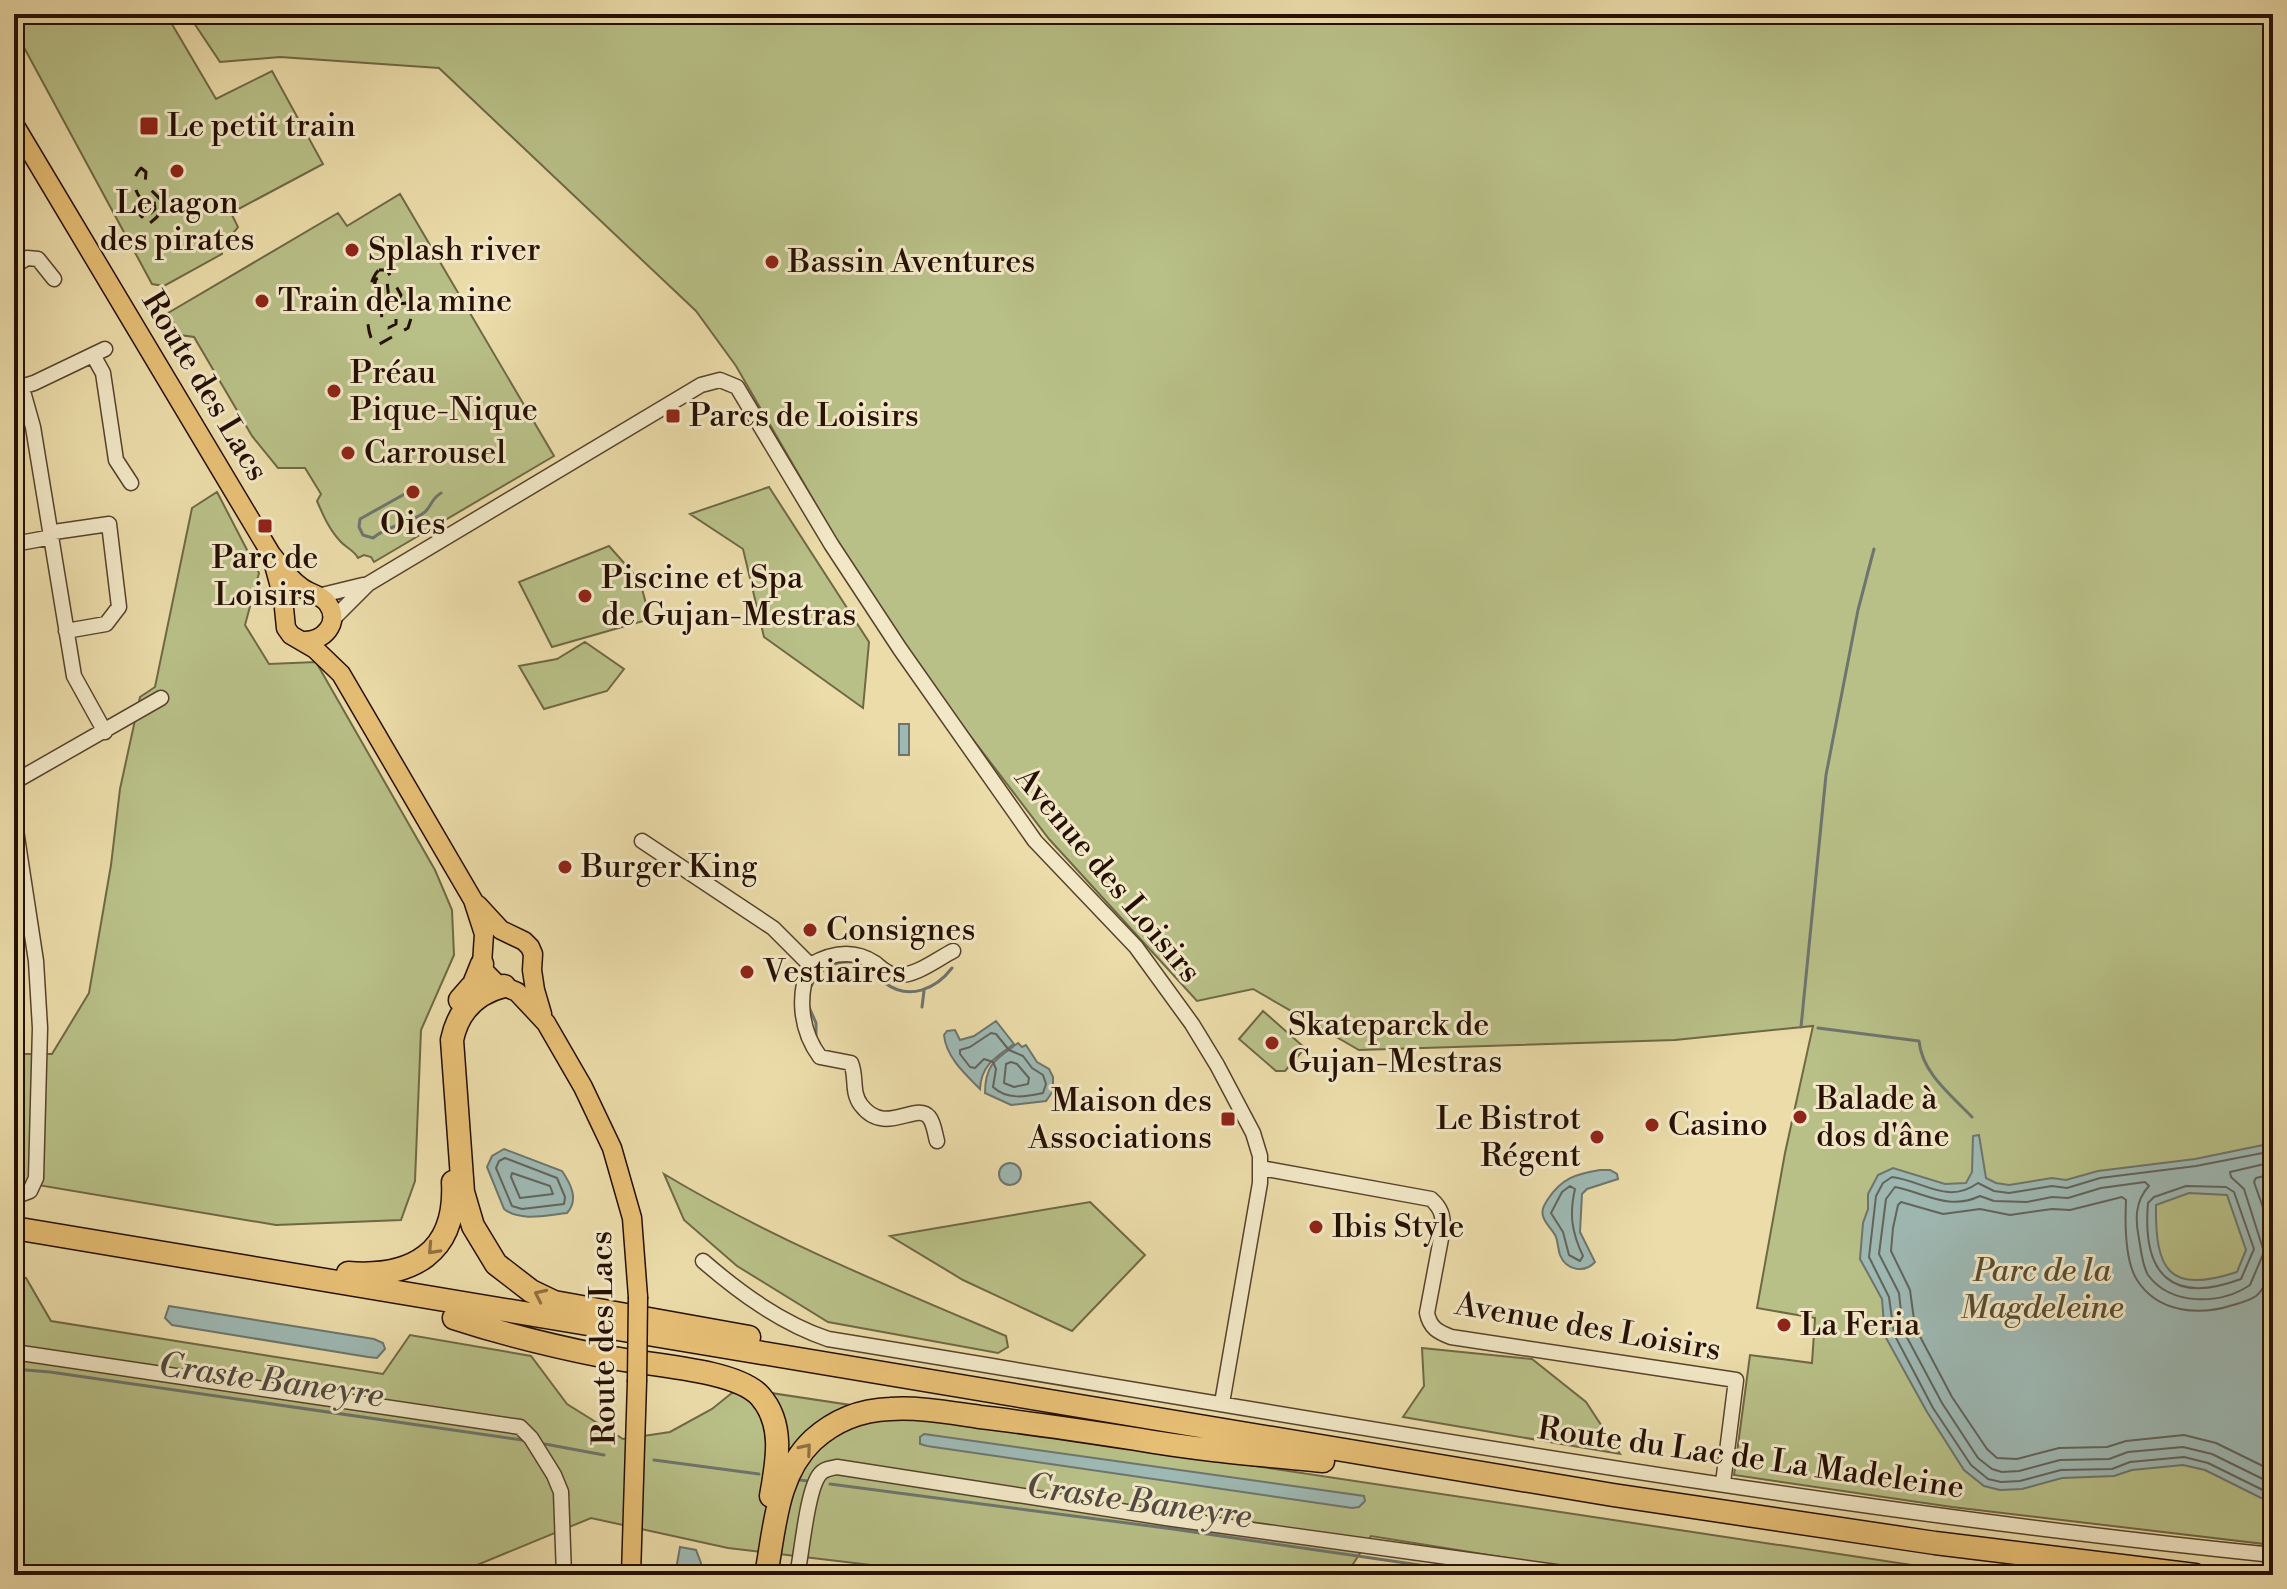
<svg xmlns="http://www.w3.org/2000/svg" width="2287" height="1589" font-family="'Libre Bodoni',serif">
	<rect width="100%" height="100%" fill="#ebdca9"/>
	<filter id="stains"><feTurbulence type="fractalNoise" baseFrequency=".0025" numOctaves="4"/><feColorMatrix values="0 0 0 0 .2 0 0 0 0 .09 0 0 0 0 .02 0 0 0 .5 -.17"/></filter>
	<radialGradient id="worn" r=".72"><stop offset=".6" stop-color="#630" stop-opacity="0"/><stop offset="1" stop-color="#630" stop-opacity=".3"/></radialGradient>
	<path fill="#b8c087" stroke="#6f6845" stroke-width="2" d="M14,14H166L216,99L272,71L323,164L231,213L238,227L222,247V254L164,286L152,284L14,29Z
		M188,14H2273V1545L1952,1507L1734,1475L1750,1355L1812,1363L1815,1318L1757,1308L1785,1153L1813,1026L1675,1040L1359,1050L1253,989L1197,1001L1049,839L887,627L736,366L696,311L439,68L280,57L220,62Z
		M400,194L554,456L374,562L371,557L364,555L358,558C354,550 346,548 340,541C329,529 323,515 317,501L321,494L305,468H278L252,436L194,337L180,335L168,313L338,213L347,226Z
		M769,487L869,642L863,708L764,637L743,549L690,514Z
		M217,492L259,573L245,625L269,664L316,662L435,870L452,910L454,955L421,1030L415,1181L401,1220L276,1225L14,1181V1054H52L89,993L111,865L120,789L140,697L155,687L192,508Z
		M609,546L640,581L650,619L552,647L519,582Z
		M585,642L624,669L607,691L544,709L519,666L557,659Z
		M1263,1011L1305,1048L1285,1071H1276L1239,1039Z
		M664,1174C772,1239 890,1287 1006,1336L1008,1347L998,1353L828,1322L737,1266L684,1220Z
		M1090,1202L1145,1255L1072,1331L963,1280L890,1236Z
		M14,1276L26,1278L51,1321L383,1374L410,1335L531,1356L567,1404L623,1439L670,1432L712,1409L738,1388L1978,1575H1612L1371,1536L1346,1575H955L728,1548L591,1518L453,1575H14Z
		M1422,1348L1532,1359L1586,1402L1620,1454L1403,1417L1424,1386Z"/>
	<path fill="#9eb9b4" stroke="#6e756d" stroke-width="2" fill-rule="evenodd" d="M899,724H909V755H899Z
		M996,1021L1014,1044C996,1057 981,1065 980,1089C965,1074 946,1057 944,1035L947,1031L955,1030L960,1040L974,1036Z
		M1018,1043L1022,1047L1026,1045L1037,1062L1049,1069L1053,1077V1091L1046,1101L1011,1105L985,1093C985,1064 996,1059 1018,1043Z
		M1979,1135L1986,1178L1996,1183L2009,1185L2052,1178L2066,1180L2098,1171L2195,1159L2273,1143V1504L2205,1470L2183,1465L2132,1470L2114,1476L2062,1478L2022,1489L2000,1490L1984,1486L1964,1470L1927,1412L1885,1336L1882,1299L1860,1259L1863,1223L1868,1209V1194L1878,1175L1893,1168L1945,1184L1966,1183L1972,1172L1973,1136ZM2189,1193L2227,1195L2246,1250L2237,1272C2169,1294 2155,1271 2156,1205Z
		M504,1149L562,1171C571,1184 579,1200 567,1213C547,1215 520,1222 504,1209L487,1167L492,1156Z
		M999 1174a11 11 0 1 1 22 0a11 11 0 1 1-22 0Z
		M1600,1170H1610L1617,1174L1618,1179L1587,1189L1582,1194L1580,1232L1595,1262C1584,1274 1566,1270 1560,1255C1558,1249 1558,1243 1556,1237C1553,1230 1545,1224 1543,1216C1541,1209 1545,1204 1548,1199C1562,1178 1576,1174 1600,1170Z
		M169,1306L374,1339L383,1343L385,1349L377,1358L368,1357L172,1325L165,1318Z
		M924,1434L1364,1496L1365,1501L1359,1507L1352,1508L927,1446L920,1444V1437Z
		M680,1547L696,1550L701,1563L698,1575H675Z"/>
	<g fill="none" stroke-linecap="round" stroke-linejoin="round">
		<path stroke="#62645c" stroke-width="2" d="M991,1033L996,1034L1009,1050L1023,1056L1032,1068L1043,1075L1046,1084L1043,1093C1025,1097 1007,1100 993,1087L996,1069L993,1062L984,1059L975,1068L970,1067L960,1054V1050L970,1047Z
			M1011,1062L1017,1064L1029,1078L1028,1084L1014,1087L1004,1083L1006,1064Z
			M2273,1151L2196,1166L2100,1178L2067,1188L2052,1186L2009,1193L1994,1191L1978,1183C1947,1205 1924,1181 1892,1177L1883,1183L1876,1196L1869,1257L1889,1297L1894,1334L1933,1408L1971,1465L1988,1479L2001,1482L2020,1481L2061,1470L2112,1469L2130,1462L2184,1457L2208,1463L2273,1495
			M505,1158L557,1178L565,1197L564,1204L522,1209L512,1206L496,1168L499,1161Z
			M2273,1162L2230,1172L2231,1177L2244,1189L2264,1252L2250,1285C2220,1305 2171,1306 2148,1275C2142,1265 2141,1249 2139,1239C2135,1219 2135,1201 2149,1186L2145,1182L2101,1188L2068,1198L2052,1197L2027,1202L1994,1201L1980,1196C1949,1211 1925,1193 1895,1187L1886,1199L1879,1254L1899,1293L1903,1330L1942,1403L1978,1458L1992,1469L2002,1472L2019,1471L2060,1460L2109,1459L2128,1452L2183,1447L2212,1454L2273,1484
			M512,1173L550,1186L553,1194L520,1198L511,1177Z
			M2273,1174L2256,1178L2254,1182L2273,1236
			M1570,1186L1575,1189C1569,1215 1572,1233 1583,1256L1580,1261L1569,1255L1563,1232L1551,1213L1562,1192Z
			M2186,1186L2226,1187L2234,1192L2254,1249L2241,1279C2171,1305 2142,1274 2148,1203L2154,1197Z
			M2273,1263C2269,1274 2266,1288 2256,1296C2249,1301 2240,1303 2233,1305C2199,1316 2158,1313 2137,1280C2125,1261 2125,1222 2126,1200L2122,1197L2070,1210L2052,1209L2010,1215L1980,1209L1943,1214L1901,1202L1898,1205L1893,1228L1891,1251L1910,1290L1915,1327L1952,1397L1987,1449L1997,1458L2017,1459L2059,1448L2107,1447L2126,1441L2184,1435L2216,1443L2273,1471"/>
		<path stroke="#6e756d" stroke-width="3" d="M410,491L360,519L359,527L363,535L373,538C388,525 410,524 425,512C432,505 432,498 441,493
			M865,966C873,971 878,977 885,983C909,1001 936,989 952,968
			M810,988C820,968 833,960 855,962
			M809,1007L816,1023V1038
			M922,1007L924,991
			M1801,1027L1826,775L1858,610L1874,549L1867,575
			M1818,1028L1919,1041C1922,1073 1951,1095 1972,1117
			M14,1369L50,1372L522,1440
			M545,1444L604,1455
			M654,1460L759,1474
			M800,1480L808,1481
			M830,1484L1173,1529L1440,1568
			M1454,1570L1489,1575"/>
		<g stroke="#57422c" stroke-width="17">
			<path id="minor" d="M14,266L27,258L38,259L54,279
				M93,355L103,373L116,460L131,483
				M14,385L24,395L33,427L74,676L105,732
				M14,389L34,383L105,349
				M14,544L47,538L54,532L109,524L119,607L106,624L66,631
				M318,596L363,585
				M332,620L368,584L701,385L720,380L737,387L831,544L900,649L1035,841L1136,947L1192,1024L1217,1065L1253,1133L1260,1156V1183L1222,1403
				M14,782L161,698
				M14,817L36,961L40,1028L36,1178L30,1191L14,1197
				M642,841L773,928L810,965
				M937,1141C935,1134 934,1123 929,1117C916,1101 885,1137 861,1105C851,1092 857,1077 851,1063L820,1057C800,1030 797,995 810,965C831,953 854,949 875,963C881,968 888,975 896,975C915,977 937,959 953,951
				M1261,1168L1431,1199C1441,1208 1443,1215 1443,1228L1427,1313C1430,1328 1438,1332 1451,1337L1736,1380L1723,1483
				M703,1261C740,1293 781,1323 828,1339C1308,1417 1788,1506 2273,1555
				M14,1352L520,1427L531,1438L554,1475L561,1492L564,1575
				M797,1575C802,1553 807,1489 820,1474C824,1469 831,1468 837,1467L1166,1518L1577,1575"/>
		</g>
		<g stroke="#260f03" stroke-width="21">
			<path id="major" d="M14,124L271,554C281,566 289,579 301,587C310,594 322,595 328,604C341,623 323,642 303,641
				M271,554L283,598L286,628L291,635L315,649L341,674L473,900L484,934L482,964L485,972L496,983L517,992L546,1023L583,1087L612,1148L632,1218L638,1297
				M478,905L501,930L524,941L530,947L533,954L532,970L535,990L542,1014
				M631,1575L637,1382"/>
		</g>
		<g stroke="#260f03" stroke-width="25">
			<path id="highway" d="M504,986C475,993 458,1011 452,1040L463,1192L473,1226L496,1264L531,1291L554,1302L749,1337
				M460,1000L474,984L482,964
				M14,1228L1613,1495L1935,1543L2195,1575
				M348,1273C412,1278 457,1253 453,1182
				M454,1318C503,1334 552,1346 602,1356C641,1365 735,1368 760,1396C785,1424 777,1462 771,1496
				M766,1575C775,1528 776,1475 813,1440C834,1421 861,1410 890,1409C920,1407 951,1413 980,1417C1032,1423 1084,1431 1136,1439C1198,1450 1261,1455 1323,1461"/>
		</g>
		<use href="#minor" stroke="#f2e8c7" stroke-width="14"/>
		<use href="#major" stroke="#e6be74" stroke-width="18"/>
		<use href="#highway" stroke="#e6be74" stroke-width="22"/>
		<path stroke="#260f03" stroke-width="3" stroke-dasharray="14 14" stroke-linecap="butt" d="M141,168L146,172L145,184L164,203L157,217L150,223L145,219L155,209L154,201L146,202L142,217L136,210L141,199C133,189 132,177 141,168Z
			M379,270H387L401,295L397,302L389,301L387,280L381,277L376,279L374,286L381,300L382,324L388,328L396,324V307L399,304L406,303L413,312L408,328L376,346C363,334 365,282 379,270Z"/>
		<g stroke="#260f03" stroke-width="21" stroke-linecap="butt">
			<path id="major-bridge" d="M637,1382L638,1297"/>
		</g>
		<use href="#major-bridge" stroke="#e6be74" stroke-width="18"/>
	</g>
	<defs><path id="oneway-chevron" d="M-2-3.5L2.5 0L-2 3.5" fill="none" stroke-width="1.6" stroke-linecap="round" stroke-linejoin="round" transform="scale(2)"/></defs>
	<g stroke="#906f41">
		<use href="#oneway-chevron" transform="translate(433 1249) rotate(133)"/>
		<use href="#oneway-chevron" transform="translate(540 1295) rotate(-155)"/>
		<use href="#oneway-chevron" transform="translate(806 1449) rotate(-50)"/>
	</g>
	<g fill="#8f2418" stroke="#f2e8c7" stroke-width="3">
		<rect x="139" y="116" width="20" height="20" rx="4"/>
		<circle cx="177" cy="171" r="8"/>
		<circle cx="352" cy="250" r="8"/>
		<circle cx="772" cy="262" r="8"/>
		<circle cx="262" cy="301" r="8"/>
		<circle cx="334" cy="391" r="8"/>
		<rect x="665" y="408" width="16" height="16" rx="4"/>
		<circle cx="348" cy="453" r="8"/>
		<circle cx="413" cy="492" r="8"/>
		<rect x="257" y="518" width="16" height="16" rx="4"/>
		<circle cx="585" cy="596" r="8"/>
		<circle cx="565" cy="867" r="8"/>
		<circle cx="810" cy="930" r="8"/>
		<circle cx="747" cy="972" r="8"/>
		<circle cx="1272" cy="1043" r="8"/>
		<circle cx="1800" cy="1117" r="8"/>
		<rect x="1220" y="1111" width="16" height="16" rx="4"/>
		<circle cx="1652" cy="1125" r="8"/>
		<circle cx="1597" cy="1137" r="8"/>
		<circle cx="1316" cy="1227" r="8"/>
		<circle cx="1784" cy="1325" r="8"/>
	</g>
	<g text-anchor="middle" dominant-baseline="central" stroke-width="6" stroke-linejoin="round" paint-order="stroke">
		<g font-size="32" fill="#260f03" stroke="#f2e8c7" text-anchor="start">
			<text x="167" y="126">Le petit train</text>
			<text x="177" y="203" text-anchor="middle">Le lagon<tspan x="177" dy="37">des pirates</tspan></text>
			<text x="368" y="250">Splash river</text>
			<text x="788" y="262">Bassin Aventures</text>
			<text x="278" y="301">Train de la mine</text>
			<text x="350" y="373">Préau<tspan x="350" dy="37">Pique-Nique</tspan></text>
			<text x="689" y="416">Parcs de Loisirs</text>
			<text x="364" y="453">Carrousel</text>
			<text x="413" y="524" text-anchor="middle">Oies</text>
			<text x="265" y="558" text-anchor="middle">Parc de<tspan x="265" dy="37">Loisirs</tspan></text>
			<text x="601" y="578">Piscine et Spa<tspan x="601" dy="37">de Gujan-Mestras</tspan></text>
			<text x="581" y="867">Burger King</text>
			<text x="826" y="930">Consignes</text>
			<text x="763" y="972">Vestiaires</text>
			<text x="1288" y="1025">Skateparck de<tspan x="1288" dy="37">Gujan-Mestras</tspan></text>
			<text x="1816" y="1099">Balade à<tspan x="1816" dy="37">dos d'âne</tspan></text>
			<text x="1212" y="1101" text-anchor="end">Maison des<tspan x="1212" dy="37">Associations</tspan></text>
			<text x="1581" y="1119" text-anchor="end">Le Bistrot<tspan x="1581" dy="37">Régent</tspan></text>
			<text x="1668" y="1125">Casino</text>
			<text x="1332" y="1227">Ibis Style</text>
			<text x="1800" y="1325">La Feria</text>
		</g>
		<g font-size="32" fill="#260f03" stroke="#f2e8c7">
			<text transform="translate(205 386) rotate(59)">Route des Lacs</text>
			<text transform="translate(1108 875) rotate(50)">Avenue des Loisirs</text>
			<text transform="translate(1588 1327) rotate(10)">Avenue des Loisirs</text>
			<text transform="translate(603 1338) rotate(-91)">Route des Lacs</text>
			<text transform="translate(1751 1458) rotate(8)">Route du Lac de La Madeleine</text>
		</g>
		<g font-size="32" font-style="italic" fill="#594d31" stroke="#f2e8c7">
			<text x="2042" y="1271">Parc de la<tspan x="2042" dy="37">Magdeleine</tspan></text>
		</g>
		<g font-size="34" font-style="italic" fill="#504a41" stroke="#f2e8c7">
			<text transform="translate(271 1381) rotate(8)">Craste Baneyre</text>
			<text transform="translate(1139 1502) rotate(8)">Craste Baneyre</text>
		</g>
	</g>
	<rect width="2287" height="1589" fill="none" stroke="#ebdca9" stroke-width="48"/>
	<rect x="16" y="16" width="2255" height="1557" fill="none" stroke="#260f03" stroke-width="4"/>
	<rect x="24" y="24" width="2239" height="1541" fill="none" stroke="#260f03" stroke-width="2"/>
	<rect width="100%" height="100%" filter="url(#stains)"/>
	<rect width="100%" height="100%" fill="url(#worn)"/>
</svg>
